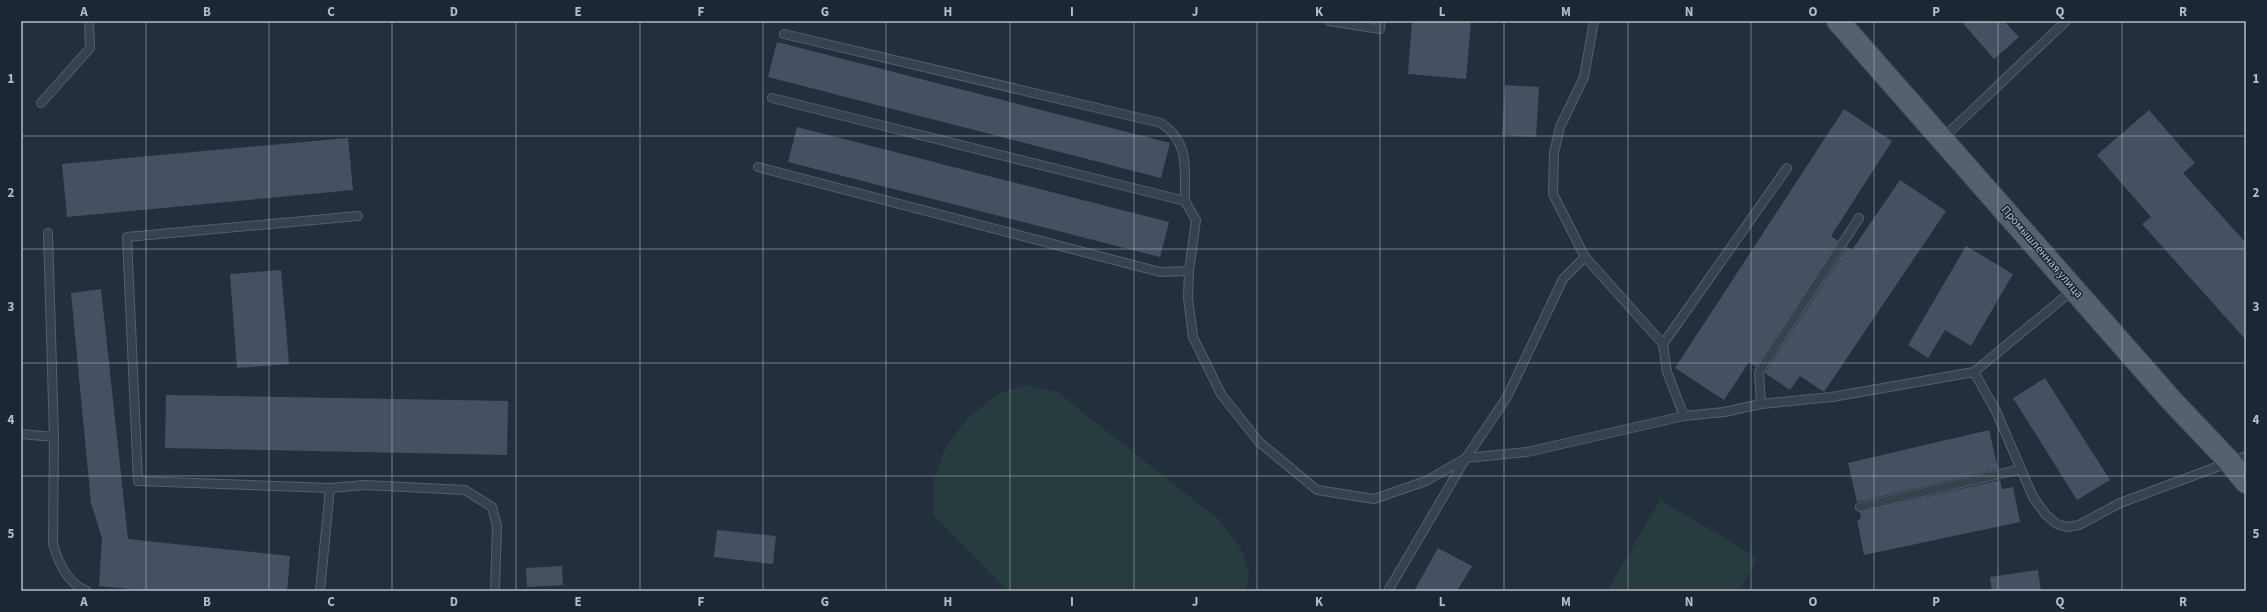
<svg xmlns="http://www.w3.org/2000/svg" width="2267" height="612" font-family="'Source Sans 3',sans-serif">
	<rect width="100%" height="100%" fill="#242f3e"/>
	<path fill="#263c3f" d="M1026,385L1057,392L1219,520L1241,549L1249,573L1246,591H1008L934,516V479L946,446L967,419L996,395Z
		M1660,500L1758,558L1739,591H1607Z"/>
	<path fill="#455162" d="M1412,21H1471L1466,79L1408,74Z
		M1961,21H2004L2019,37L1994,59Z
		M777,42L1170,143L1161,178L768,77Z
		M1505,85L1539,87L1536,137L1502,135Z
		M1844,109L1892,141L1831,236L1838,241L1756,367L1749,362L1724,400L1675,368Z
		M2149,110L2195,163L2183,173L2246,243V340L2142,224L2151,217L2097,155Z
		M797,127L1169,222L1160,257L788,162Z
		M348,138L353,190L67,217L62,164Z
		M1900,180L1946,211L1824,392L1800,376L1790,390L1765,373L1847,247L1852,250Z
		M1966,246L2013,274L1971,346L1945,330L1928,358L1908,345Z
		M281,270L289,364L237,368L230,274Z
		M101,289L128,539L290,556L287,591H150L99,586L102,538L91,503L71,293Z
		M2045,378L2110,480L2077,500L2013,398Z
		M166,395L508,401L507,455L165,448Z
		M1989,430L1998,469L1857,502L1848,463Z
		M2000,480L2002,489L2013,487L2020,522L1864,555L1857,520L1861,519L1860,512Z
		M717,530L776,536L773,564L714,557Z
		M1438,548L1472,566L1457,591H1414Z
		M562,566L563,585L527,587L526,568Z
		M2038,570L2041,591H1992L1990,577Z"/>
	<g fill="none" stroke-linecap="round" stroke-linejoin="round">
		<g stroke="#565f6c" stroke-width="10">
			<path id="service" d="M1329,21L1380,29L1381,21
				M1594,21L1584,77L1560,127L1554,153L1553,194L1585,257L1663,344L1667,372L1684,416
				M784,34L1161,123C1191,144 1184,168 1185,201
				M772,98L1185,201L1196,220L1189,271L1188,298L1193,337L1221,394L1259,442L1317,490L1374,499L1426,481L1466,458L1527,452L1684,416L1724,412L1761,404L1832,397L1974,372L2073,290
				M41,103L90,48L89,21
				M1943,138L2066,21
				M758,167L1160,272L1189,271
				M48,233L54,437L53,544C58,562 68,584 87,591
				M1663,344L1787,168
				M1974,372L1996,411L2033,497L2046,515L2057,524L2067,527L2079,525L2120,503L2246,456
				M1761,404L1759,372L1859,218
				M21,434L54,437
				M330,488L364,485L465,490L492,507L497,526L495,591
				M1860,507L2021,469
				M320,591L330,488L138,481L127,237L358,216
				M1388,591L1466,458L1507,397L1563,279L1585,257"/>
		</g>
		<g stroke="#414a57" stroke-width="24">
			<path id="primary" d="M1838,21L2172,401L2229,461L2246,482"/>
		</g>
		<use href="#service" stroke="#38414e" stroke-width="8"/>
		<use href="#primary" stroke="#56606e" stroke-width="22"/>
	</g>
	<path fill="none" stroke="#b4bcc9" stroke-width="1" stroke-opacity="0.55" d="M146,21V591M269,21V591M392,21V591M516,21V591M640,21V591M763,21V591M886,21V591M1010,21V591M1134,21V591M1257,21V591M1380,21V591M1504,21V591M1628,21V591M1751,21V591M1874,21V591M1998,21V591M2122,21V591M21,136H2246M21,249H2246M21,363H2246M21,476H2246"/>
	<g text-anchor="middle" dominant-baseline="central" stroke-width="3" stroke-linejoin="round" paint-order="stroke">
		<g font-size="12" fill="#b4bcc9" stroke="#1d2633">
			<text transform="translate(2042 252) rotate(49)">Промышленная улица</text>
		</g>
	</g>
	<rect width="2267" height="612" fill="none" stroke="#1d2633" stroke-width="44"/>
	<rect x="22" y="22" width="2223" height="568" fill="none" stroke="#b4bcc9" stroke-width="1.5"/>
	<g font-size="13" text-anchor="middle" font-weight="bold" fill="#b4bcc9">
		<text x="84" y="16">A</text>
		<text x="207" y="16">B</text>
		<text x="331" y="16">C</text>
		<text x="454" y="16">D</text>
		<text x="578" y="16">E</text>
		<text x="701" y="16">F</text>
		<text x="825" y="16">G</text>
		<text x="948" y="16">H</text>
		<text x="1072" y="16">I</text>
		<text x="1195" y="16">J</text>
		<text x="1319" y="16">K</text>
		<text x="1442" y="16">L</text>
		<text x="1566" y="16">M</text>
		<text x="1689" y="16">N</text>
		<text x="1813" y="16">O</text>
		<text x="1936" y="16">P</text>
		<text x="2060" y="16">Q</text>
		<text x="2183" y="16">R</text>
		<text x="11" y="83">1</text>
		<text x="2256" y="83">1</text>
		<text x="11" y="197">2</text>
		<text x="2256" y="197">2</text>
		<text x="11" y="311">3</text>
		<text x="2256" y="311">3</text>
		<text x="11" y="424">4</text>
		<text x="2256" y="424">4</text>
		<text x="11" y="538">5</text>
		<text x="2256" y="538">5</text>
		<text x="84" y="606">A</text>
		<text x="207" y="606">B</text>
		<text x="331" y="606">C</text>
		<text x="454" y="606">D</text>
		<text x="578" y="606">E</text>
		<text x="701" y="606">F</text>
		<text x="825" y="606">G</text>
		<text x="948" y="606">H</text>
		<text x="1072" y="606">I</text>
		<text x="1195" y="606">J</text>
		<text x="1319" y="606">K</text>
		<text x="1442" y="606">L</text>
		<text x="1566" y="606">M</text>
		<text x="1689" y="606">N</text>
		<text x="1813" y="606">O</text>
		<text x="1936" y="606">P</text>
		<text x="2060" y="606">Q</text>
		<text x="2183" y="606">R</text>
	</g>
</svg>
